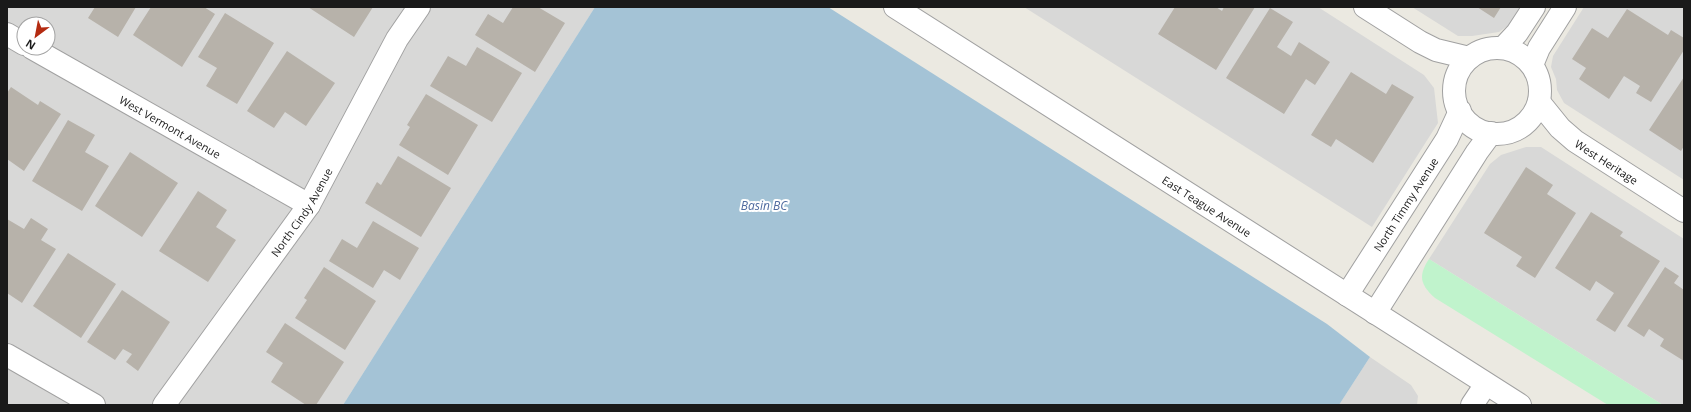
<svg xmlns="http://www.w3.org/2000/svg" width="1691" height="412" font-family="'Open Sans',sans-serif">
	<rect width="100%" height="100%" fill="#ebe9e1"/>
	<path fill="#d8d8d7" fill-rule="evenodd" d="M7,7H595L343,405H7ZM24,24H48V48H24Z
		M1024,7H1318L1424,75L1434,88L1438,123L1372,227Z
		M1412,7H1521L1510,24L1499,32L1472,36H1458Z
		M1584,7H1684V180L1564,103L1557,90L1556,79L1551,67L1553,56Z
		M1526,147H1541L1684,239V405H1663L1429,259L1490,164L1501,155Z
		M1370,357L1411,385L1418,396L1417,405H1339Z"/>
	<path fill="#c0f3cc" d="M1429,259L1663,405H1608L1435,298C1420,284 1418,276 1429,259Z"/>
	<path fill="#a4c3d6" d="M595,7H828L1327,324L1370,357L1339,405H343Z"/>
	<path fill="#b7b2aa" d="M95,7H136L118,37L88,18Z
		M151,7H204L215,14L182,67L133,35Z
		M308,7H373L354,37Z
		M513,7H538L565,23L535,72L475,35L488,14L503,23Z
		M1175,7H1216L1222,11L1224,7H1255L1216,70L1158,34Z
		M1477,7H1501L1494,18Z
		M1270,8L1293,22L1277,47L1291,56L1299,42L1330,62L1315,85L1306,79L1284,114L1226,78Z
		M1627,9L1668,35L1671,30L1684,38V50L1651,102L1636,93L1640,86L1624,76L1609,99L1579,79L1586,68L1572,59L1592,28L1608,38Z
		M225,13L274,43L237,104L206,86L217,68L198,57Z
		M477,47L522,73L492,122L430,86L448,56L466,66Z
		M287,51L335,83L306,126L285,112L274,128L247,111Z
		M1351,72L1386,94L1392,84L1414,97L1373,163L1336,139L1331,147L1311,135Z
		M1684,77V146L1681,151L1649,130Z
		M11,87L38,105L40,101L61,114L24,171L7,159V93Z
		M426,94L478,125L448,175L399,145L410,127L407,125Z
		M68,120L95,135L85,152L109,166L82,211L32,181Z
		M130,152L178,183L142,237L95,206Z
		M398,156L451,188L421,237L365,203L377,182L381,185Z
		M1526,167L1553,185L1547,194L1576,213L1535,278L1516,266L1522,257L1484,233Z
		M198,191L227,210L216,227L236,240L208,282L159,251Z
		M1591,212L1623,232L1620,236L1660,261L1615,332L1596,320L1614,293L1596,281L1590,291L1555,268Z
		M31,218L48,229L41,240L56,249L22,303L7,293V219L24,229Z
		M373,221L419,248L400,280L384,270L373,288L329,261L342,239L357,248Z
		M68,253L116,284L81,338L33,306Z
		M324,267L376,301L345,350L295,318L307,300L304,298Z
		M1665,267L1679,276L1674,283L1684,290V361L1660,346L1664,339L1649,329L1644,337L1627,326Z
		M122,290L170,322L138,371L126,362L132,354L123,349L115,360L87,342Z
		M285,323L344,362L316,405H306L271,382L283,363L266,352Z"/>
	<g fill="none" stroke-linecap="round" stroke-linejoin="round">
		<g stroke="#a1a1a1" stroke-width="24">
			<g id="minor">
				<path id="s1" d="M895,7L1520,405"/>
				<path d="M1365,7L1420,42L1436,50L1469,58"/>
				<path d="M7,34L24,44"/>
				<path id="s2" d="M32,48L309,205"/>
				<path d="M1503,48L1517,33L1534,7"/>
				<circle cx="1497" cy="91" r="43"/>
				<path d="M1532,65L1539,48L1565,7"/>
				<path id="s3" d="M1539,102L1560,128L1575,141L1684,211"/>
				<path id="s4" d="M1347,295L1447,139L1460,111"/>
				<path d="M1375,313L1477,152L1491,133"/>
				<path d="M7,355L94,405"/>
				<path id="s5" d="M164,405L309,205L397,39L419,7"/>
				<path d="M1472,405L1486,384"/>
			</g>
		</g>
		<use href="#minor" stroke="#fff" stroke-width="22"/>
	</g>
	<g text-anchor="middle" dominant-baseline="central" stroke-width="4" stroke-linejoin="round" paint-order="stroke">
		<g font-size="11" fill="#1a1a1a" stroke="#fff">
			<text stroke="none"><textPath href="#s2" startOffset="159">West Vermont Avenue</textPath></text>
			<text stroke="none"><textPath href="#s3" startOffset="91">West Heritage</textPath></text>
			<text stroke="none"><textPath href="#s4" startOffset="108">North Timmy Avenue</textPath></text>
			<text stroke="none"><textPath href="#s1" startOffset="370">East Teague Avenue</textPath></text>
			<text stroke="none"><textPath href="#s5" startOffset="237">North Cindy Avenue</textPath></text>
		</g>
		<g font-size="12" font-style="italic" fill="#506ca0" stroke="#fff">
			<text x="764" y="205">Basin BC</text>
		</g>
	</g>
	<rect width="1691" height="412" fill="none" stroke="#1a1a1a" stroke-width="16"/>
	<g transform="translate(36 36) rotate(212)"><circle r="19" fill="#ffffff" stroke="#a3a3a3"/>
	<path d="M0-3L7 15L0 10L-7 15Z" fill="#b42b11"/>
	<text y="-6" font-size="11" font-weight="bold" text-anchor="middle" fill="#1a1a1a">N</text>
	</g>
</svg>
